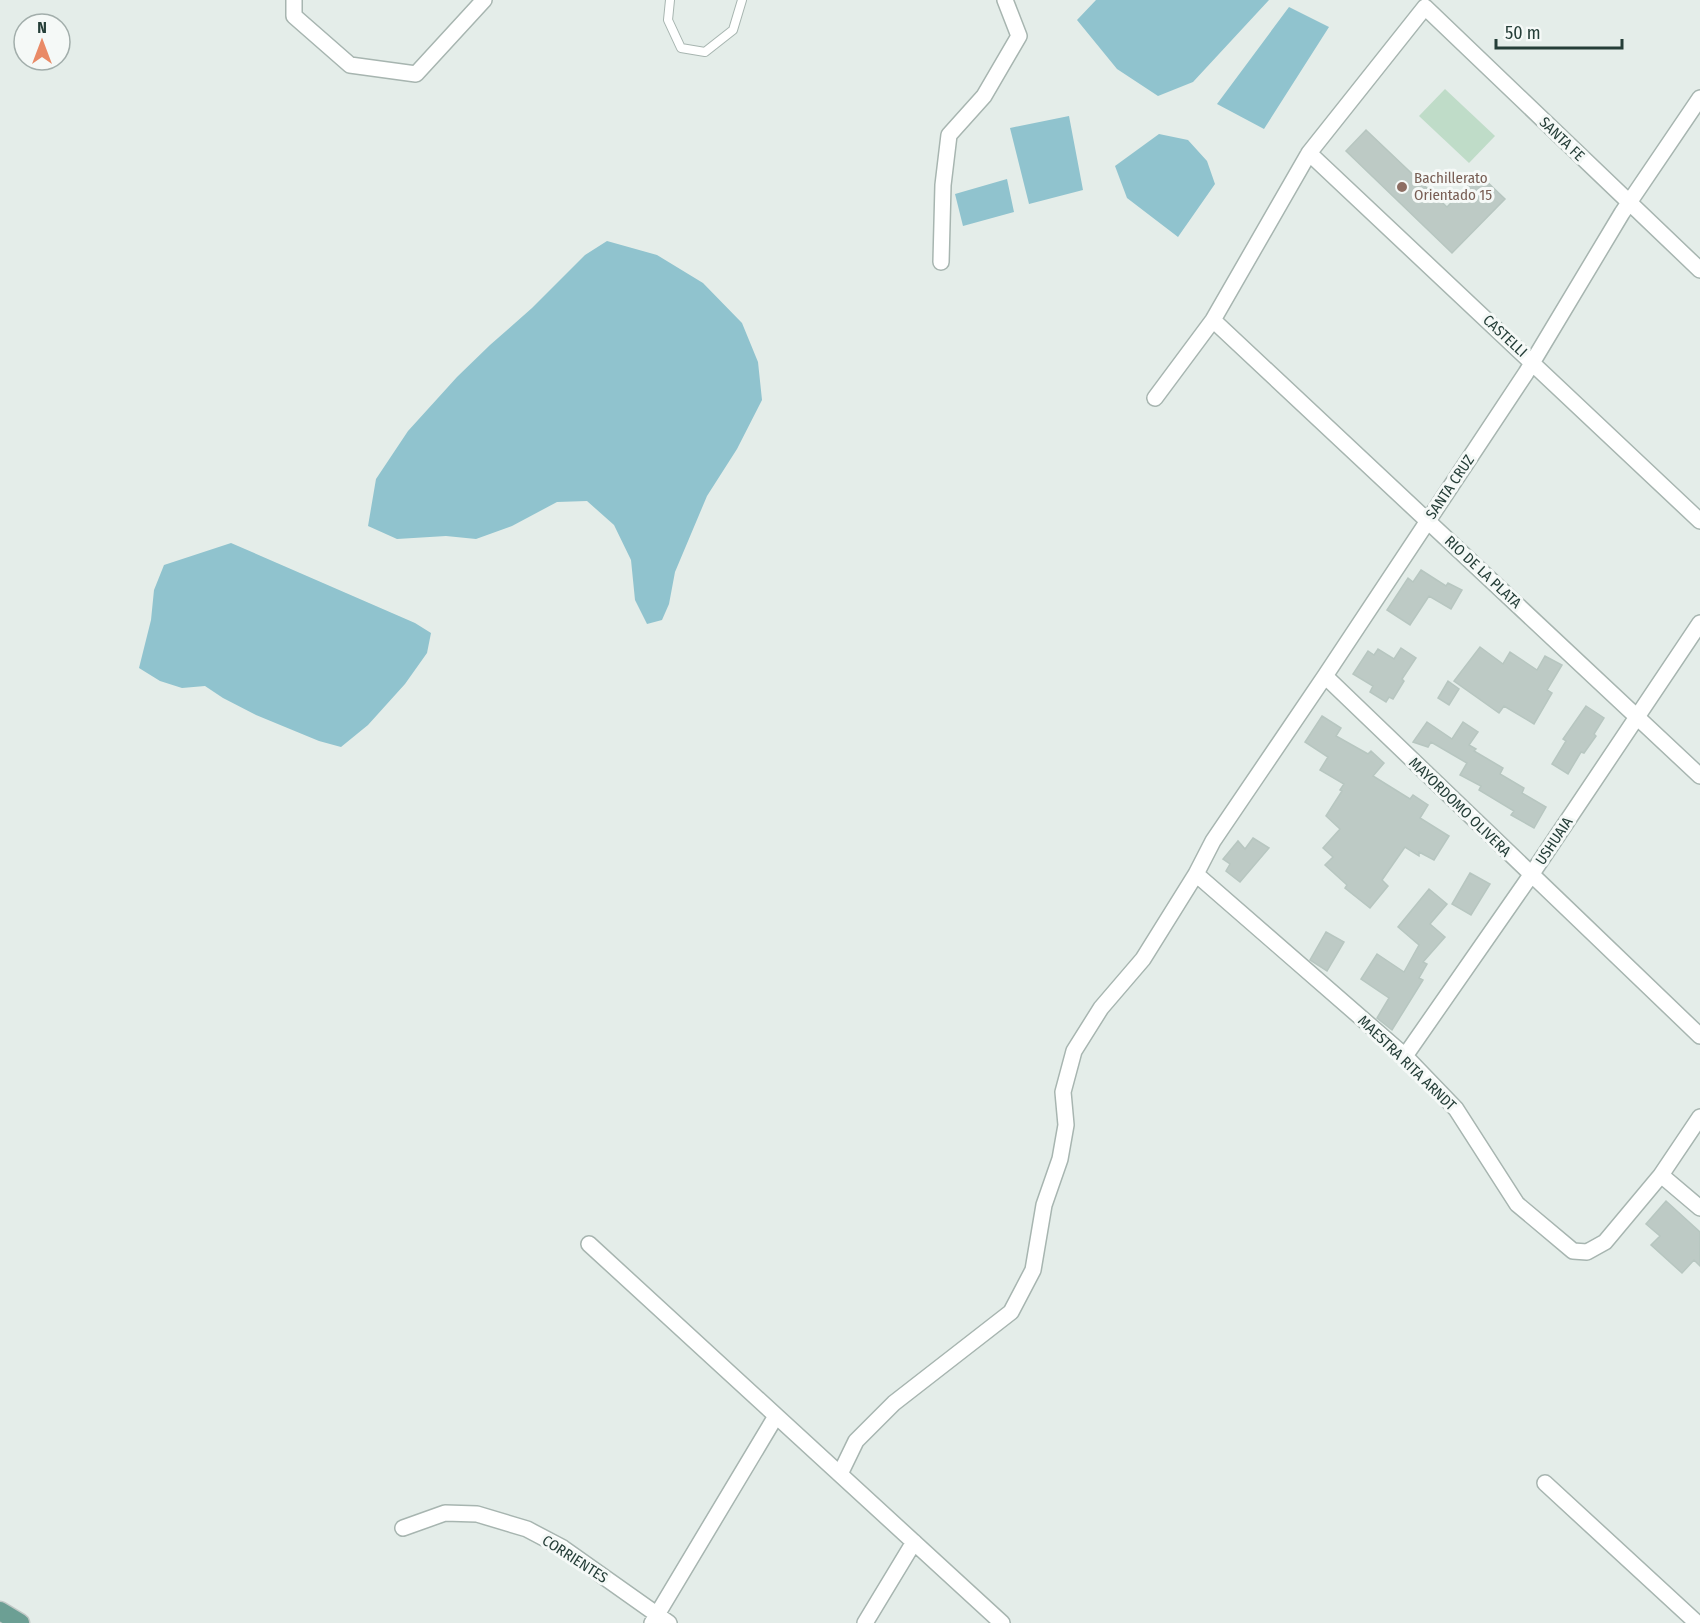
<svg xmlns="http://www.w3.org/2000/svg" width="1700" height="1623" font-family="'Fira Sans Condensed',sans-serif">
	<rect width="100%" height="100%" fill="#e4ede9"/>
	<path fill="#bfdcc8" d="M1445,89L1495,136L1469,163L1419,116Z"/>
	<path fill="#90c3ce" d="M1096,0H1269L1193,82L1158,96L1117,69L1077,20Z
		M1289,7L1329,27L1264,129L1217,104Z
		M1069,116L1083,190L1029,204L1010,128Z
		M1159,134L1188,140L1207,161L1215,184L1178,237L1127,198L1115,166Z
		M1007,179L1014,212L963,226L955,194Z
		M607,241L657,255L703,283L742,323L758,362L762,400L737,449L707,496L675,572L669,604L662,620L647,624L635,600L631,560L614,525L587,501L557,502L512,526L476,539L446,536L397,539L368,526L376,479L408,431L457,377L490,345L532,308L585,255Z
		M231,543L415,623L431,633L427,653L405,684L368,725L341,747L319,741L256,715L223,698L205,686L182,688L160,681L139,668L151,620L154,590L164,565Z"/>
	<path fill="#bdcac5" stroke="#b7c6c0" stroke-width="1.5" d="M1366,130L1447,207L1479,174L1505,199L1452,253L1346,151Z
		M1421,570L1446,586L1448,583L1462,590L1451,609L1429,596L1410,625L1387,610L1408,578L1413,582Z
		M1480,647L1503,664L1510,652L1537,670L1545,656L1562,665L1547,690L1552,693L1534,724L1504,706L1499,713L1454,681Z
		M1401,648L1416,658L1402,679L1404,681L1393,699L1389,697L1386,702L1370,692L1373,686L1353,674L1368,651L1374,655L1378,649L1394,659Z
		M1448,681L1459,689L1449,705L1438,698Z
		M1586,706L1604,718L1594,734L1596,736L1584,753L1581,752L1568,774L1552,764L1566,741L1563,739Z
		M1322,716L1341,728L1336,736L1368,754L1371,751L1384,763L1373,776L1410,799L1413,795L1428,805L1420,818L1449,836L1434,860L1419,852V856L1405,847L1382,880L1388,886L1370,908L1345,888L1347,885L1325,865L1333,857L1323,848L1340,829L1326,816L1342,791L1340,790L1344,784L1320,770L1328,757L1305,742Z
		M1427,722L1452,739L1463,722L1478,732L1469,745L1476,749L1474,751L1503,768L1500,774L1524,788L1522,793L1546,807L1534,828L1511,815L1514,811L1479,790L1481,786L1460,775L1467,763L1431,742L1428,747L1413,742Z
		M1253,838L1269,848L1240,882L1226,871L1230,864L1223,859L1238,841L1245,849Z
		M1470,873L1490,884L1471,915L1452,904Z
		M1429,889L1447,904L1430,924L1445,937L1423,962L1427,964L1419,978L1423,980L1392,1030L1377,1018L1389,998L1361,979L1377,954L1404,972L1419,945L1398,927Z
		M1326,932L1344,942L1327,971L1310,960Z
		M1666,1201L1700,1232V1266L1694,1260L1682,1273L1651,1245L1660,1236L1646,1224Z"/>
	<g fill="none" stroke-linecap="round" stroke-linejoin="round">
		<g stroke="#a7b5b0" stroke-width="10">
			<path id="service" d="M670,0L668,20L681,48L705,52L733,30L742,0"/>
		</g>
		<g stroke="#a7b5b0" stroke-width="18">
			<path id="minor" d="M294,0V16L350,65L416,74L484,0
				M1309,153L1700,521
				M941,262L943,185L949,135L984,96L1019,36L1005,0
				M1213,320L1700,776
				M1155,398L1213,320L1309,153L1425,7L1700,270
				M1325,676L1700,1036
				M1196,874L1405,1056L1456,1109L1517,1204L1573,1251L1587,1252L1605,1242L1661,1175L1700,1208
				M1405,1056L1531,875L1700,623
				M1661,1175L1700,1117
				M589,1244L1002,1623
				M840,1474L856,1441L894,1403L1011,1312L1033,1270L1044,1205L1060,1159L1066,1125L1063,1092L1074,1051L1101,1008L1143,959L1196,874L1213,841L1325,676L1526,373L1622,213L1700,98
				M1545,1483L1697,1623
				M403,1528L445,1513L477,1514L527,1529L563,1548L669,1623
				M652,1623L776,1416
				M865,1623L914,1542"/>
		</g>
		<g stroke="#c2c9c7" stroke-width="21">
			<path id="primary" d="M0,1611L20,1623"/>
		</g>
		<use href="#service" stroke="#fff" stroke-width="8"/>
		<use href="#minor" stroke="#fff" stroke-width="15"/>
		<use href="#primary" stroke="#6c9f94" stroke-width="18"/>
	</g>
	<circle fill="#8d6e63" stroke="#f5f9f7" stroke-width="2" cx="1402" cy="187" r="6"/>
	<g text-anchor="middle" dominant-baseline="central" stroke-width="6" stroke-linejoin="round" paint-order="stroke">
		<g font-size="15" fill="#253e38" stroke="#f5f9f7">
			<text transform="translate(1562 139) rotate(44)">SANTA FE</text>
			<text transform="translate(1505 336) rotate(43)">CASTELLI</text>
			<text transform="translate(1450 487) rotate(-56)">SANTA CRUZ</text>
			<text transform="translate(1483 572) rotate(43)">RIO DE LA PLATA</text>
			<text transform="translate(1460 807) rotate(44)">MAYORDOMO OLIVERA</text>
			<text transform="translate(1554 841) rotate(-56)">USHUAIA</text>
			<text transform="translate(1407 1063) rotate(44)">MAESTRA RITA ARNDT</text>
			<text transform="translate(575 1559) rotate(33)">CORRIENTES</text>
		</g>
		<g font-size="15" fill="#785e54" stroke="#f5f9f7" text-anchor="start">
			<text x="1414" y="178">Bachillerato<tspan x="1414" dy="17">Orientado 15</tspan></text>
		</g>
	</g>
	<g transform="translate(42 42)"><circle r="28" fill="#f5f9f7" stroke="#a2aeab" stroke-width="1.5"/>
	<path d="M0-4.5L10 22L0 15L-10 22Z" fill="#e98a66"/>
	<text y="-9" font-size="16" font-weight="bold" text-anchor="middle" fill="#253e38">N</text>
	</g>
	<path d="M1496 39v9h126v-9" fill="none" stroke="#253e38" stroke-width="3"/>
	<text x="1505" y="39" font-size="18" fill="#253e38" stroke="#f5f9f7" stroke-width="4.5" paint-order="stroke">50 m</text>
</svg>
